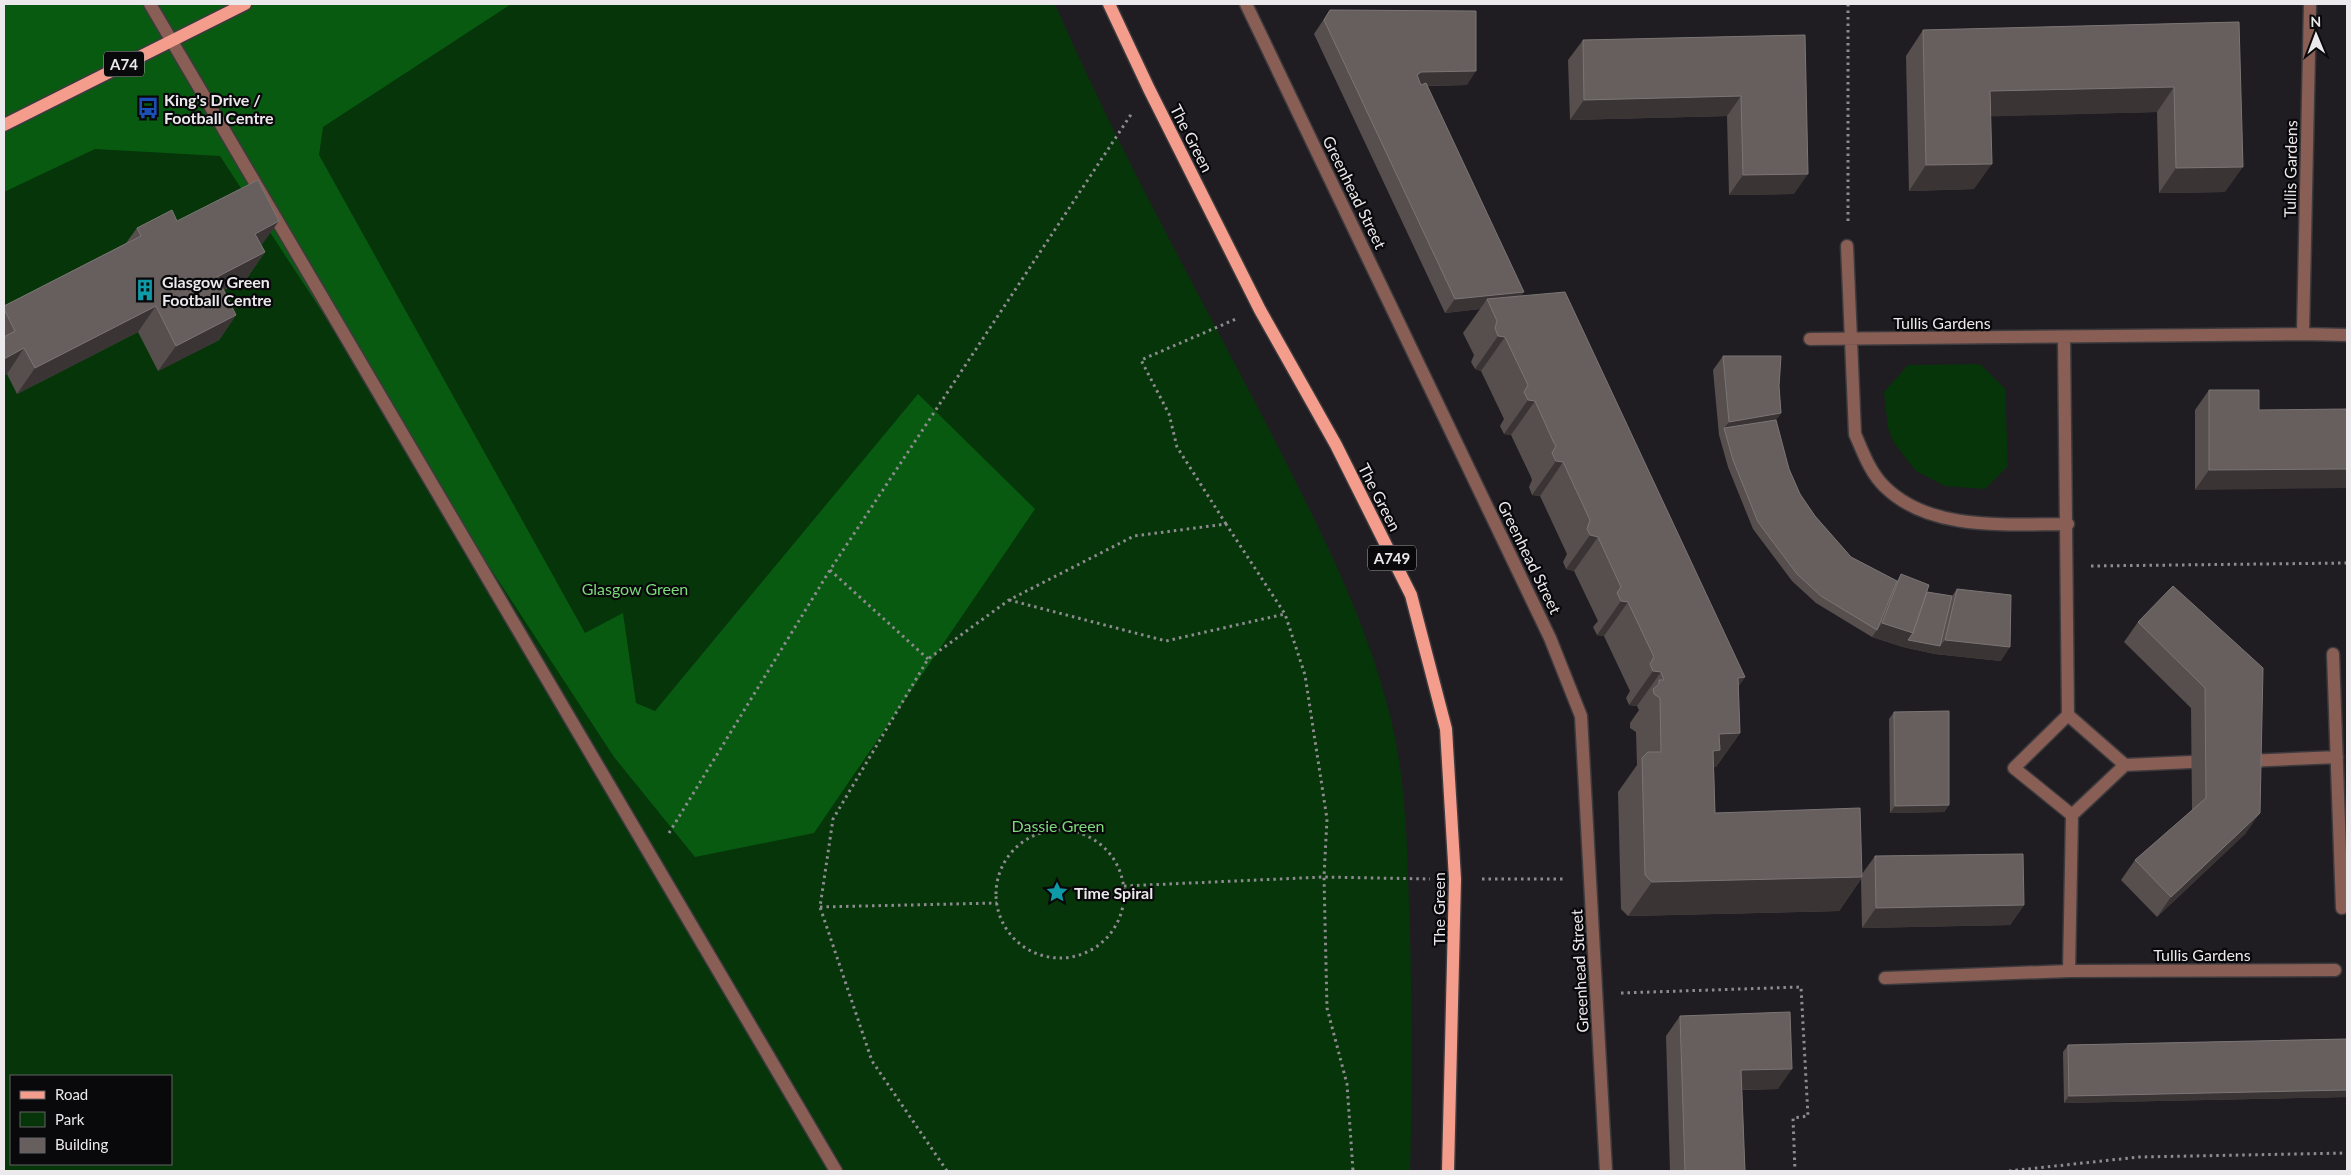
<svg xmlns="http://www.w3.org/2000/svg" width="2351" height="1175" font-family="Lato,sans-serif">
	<rect width="100%" height="100%" fill="#201d22"/>
	<path fill="#063509" fill-rule="evenodd" d="M4,4H1055C1118,149 1196,288 1269,429C1314,518 1361,606 1387,704C1405,768 1407,836 1409,902C1412,992 1413,1081 1410,1171H4ZM11,1076H171V1164H11Z
		M1980,364L2005,389L2008,466L1985,489L1945,486L1916,471L1894,443L1888,428L1884,392L1908,365Z"/>
	<path fill="#085a11" d="M4,4H511L323,127L319,155L585,633L623,613L636,703L655,711L918,394L1035,509L814,833L695,857L614,757L220,156L95,149L4,192Z"/>
	<g fill="none" stroke-linecap="round" stroke-linejoin="round">
		<g stroke="#3d3a3e" stroke-width="15">
			<path id="street" d="M150,4L836,1171
				M1246,4L1550,638L1581,716L1606,1171
				M1847,246L1855,434C1863,452 1870,473 1885,487C1931,532 2008,524 2068,524
				M2303,334L2347,335
				M2064,338L2068,715
				M1810,339L2303,334L2310,4
				M2333,654L2342,908
				M2247,761L2337,757
				M2125,765L2191,762
				M2069,971L2072,815L2125,765L2068,715L2014,768L2072,815
				M1885,978L2069,971L2335,970"/>
		</g>
		<g stroke="#3d3a3e" stroke-width="15">
			<path id="primary" d="M1109,4L1149,89L1260,310L1336,445L1411,595L1446,729L1455,879L1448,1171
				M4,125L245,4"/>
		</g>
		<path stroke="#8e8b90" stroke-width="3" stroke-dasharray="2.5 4" stroke-linecap="butt" d="M1848,4V221
			M1226,524L1177,447L1169,414L1141,360L1236,319
			M2091,566L2347,563
			M830,570L928,659
			M1009,600L1166,641L1285,614
			M996 894a64 64 0 1 1 128 0a64 64 0 1 1-128 0Z
			M669,833L830,570L1132,113
			M1482,879H1565
			M1124,886L1324,877L1430,879
			M820,907L997,903
			M1621,993L1801,987L1808,1116L1793,1118L1795,1171
			M947,1171L872,1061L820,907L833,819L928,659L1009,600L1134,536L1226,524L1285,614L1305,675L1327,819L1324,877L1327,1008L1347,1084L1353,1171
			M2009,1171L2139,1157L2347,1153"/>
		<use href="#street" stroke="#885e55" stroke-width="12"/>
		<use href="#primary" stroke="#f49d8c" stroke-width="12"/>
	</g>
	<path fill="#564f4d" d="M1330,10L1467,85L1427,86L1521,296L1745,677L1738,687L1740,733L1716,767H1714L1715,813L1862,874L1875,856L2024,905L2010,925L1862,928L1861,879L1839,911L1628,916L1621,909L1618,792L1637,765L1636,732L1630,728V723L1639,710L1637,706L1629,705L1626,698L1630,691L1604,636L1597,635L1593,627L1598,621L1574,571L1566,569L1563,562L1567,554L1540,496L1532,495L1529,487L1532,480L1531,477L1511,435L1504,434L1500,426L1504,419L1481,371L1475,369L1471,362L1474,355L1463,333L1480,309L1445,313L1314,34Z
		M2239,22L2225,192L2159,193L2157,112L1990,116L1974,189L1909,191L1906,56L1923,30Z
		M1805,35L1794,194L1729,195L1727,116L1570,120L1568,60L1583,40Z
		M177,221L262,246L265,252L247,278L224,290L236,315L219,340L158,371L138,332L17,394L7,374L4,375V306L126,243L137,228Z
		M1723,356L1779,386L1781,413L1776,420L1789,469L1800,494L1815,516L1851,557L1897,581L1901,574L1927,592L1952,596L1957,589L2001,661L1935,654L1903,647L1872,637L1816,603L1792,581L1753,529L1728,467L1719,435L1713,370Z
		M2209,390L2259,410L2195,490V410Z
		M2138,622L2263,668L2246,833L2157,917L2121,880L2135,860L2192,811L2191,708L2124,642Z
		M1894,712L1949,805L1944,812L1890,813L1889,719Z
		M1680,1016L1778,1089L1742,1090L1745,1171H1670L1666,1036Z
		M2347,1039V1097L2064,1103L2063,1052L2068,1045Z"/>
	<path fill="#3a3435" d="M1476,71L1467,85L1411,86L1417,75L1421,72Z
		M2174,87L2157,112L1972,117L1990,91Z
		M1741,96L1727,116L1570,120L1584,100Z
		M1992,164L1974,189L1909,191L1926,165Z
		M2243,167L2225,192L2159,193L2176,168Z
		M1808,174L1794,194L1729,195L1743,175Z
		M279,221L261,246L255,234Z
		M265,252L247,278L199,302L217,277Z
		M1524,292L1515,305L1487,299L1480,309L1445,313L1455,299Z
		M156,306L138,332L17,394L35,368Z
		M236,315L219,340L158,371L176,346Z
		M1498,336L1505,337L1481,371L1475,369Z
		M24,348L7,374L4,375V359Z
		M1528,400L1535,401L1511,435L1504,434Z
		M1781,413L1771,427L1724,428L1729,422Z
		M1556,461L1563,462L1540,496L1532,495Z
		M2347,469V488L2195,490L2209,470Z
		M1590,535L1598,537L1574,571L1566,569Z
		M1621,601L1628,602L1604,636L1597,635Z
		M1882,623L1913,633L1903,647L1872,637Z
		M1908,640L1940,646L1945,640L2010,647L2001,661L1935,654L1903,647Z
		M1653,671L1661,672L1637,706L1629,705Z
		M1745,677L1721,711L1738,678Z
		M1740,733L1716,767H1708L1719,734Z
		M1949,805L1944,812L1890,813L1895,806Z
		M2260,813L2246,833L2157,917L2171,897Z
		M1862,877L1839,911L1628,916L1652,882Z
		M2024,905L2010,925L1862,928L1876,908Z
		M1792,1069L1778,1089L1727,1090L1741,1070Z
		M2347,1090V1097L2064,1103L2069,1096Z"/>
	<path fill="#665f5e" stroke="#7b7575" d="M1330,10L1476,11V71L1421,72L1417,75L1421,85L1426,83L1524,292L1455,299L1324,20Z
		M2239,22L2243,167L2176,168L2174,87L1990,91L1992,164L1926,165L1923,30Z
		M1805,35L1808,174L1743,175L1741,96L1584,100L1583,40Z
		M258,180L279,221L255,234L265,252L217,277L236,315L176,346L156,306L35,368L24,348L4,359V337L15,331L4,309V306L141,236L137,228L172,210L177,221Z
		M1565,292L1745,677L1738,678L1740,733L1719,734L1720,750L1713,751L1715,813L1860,808L1862,877L1652,882L1645,875L1642,758L1648,752H1661L1660,698L1654,694L1653,689L1659,684V680H1664L1661,672L1653,671L1650,664L1654,657L1628,602L1621,601L1617,593L1621,587L1598,537L1590,535L1587,529L1590,520L1563,462L1556,461L1552,453L1556,446L1554,443L1535,401L1528,400L1524,392L1528,385L1505,337L1498,336L1495,328L1497,321L1487,299Z
		M1723,356H1781L1779,386L1781,413L1729,422Z
		M2209,390H2259V410L2347,409V469L2209,470Z
		M1776,420L1789,469L1800,494L1815,516L1851,557L1897,581L1877,630L1821,596L1797,574L1758,522L1733,460L1724,428Z
		M1901,574L1929,585L1913,633L1882,623Z
		M2173,586L2263,668L2260,813L2171,897L2135,860L2206,798L2205,688L2138,622Z
		M1957,589L2011,595L2010,647L1945,640Z
		M1927,592L1952,596L1940,646L1908,640L1913,633Z
		M1949,711V805L1895,806L1894,712Z
		M2023,854L2024,905L1876,908L1875,856Z
		M1790,1012L1792,1069L1741,1070L1745,1171H1685L1680,1016Z
		M2347,1039V1090L2069,1096L2068,1045Z"/>
	<defs>
		<g id="bus-bare" transform="scale(1.725)"><path d="M-5-6H5V4H4V6H2V4H-2V6H-4V4H-5ZM-3.5-4V0h7V-4ZM-3.5 1.2v1.5H-2V1.2ZM2 1.2v1.5H3.5V1.2Z" fill="#1a4fb4" stroke="#09080a" stroke-width="2.5" paint-order="stroke"/></g>
		<g id="building-bare" transform="scale(1.725)"><path d="M-4-6H4V6H1V3H-1V6H-4ZM-2.5-4.3h1.7v1.8h-1.7ZM.8-4.3h1.7v1.8H.8ZM-2.5-1h1.7V.8h-1.7ZM.8-1h1.7V.8H.8Z" fill="#0f9aa8" stroke="#09080a" stroke-width="2.5" paint-order="stroke"/></g>
		<g id="sight-bare" transform="scale(1.725)"><path d="M0-6L1.8-2.2L6-1.7L2.9 1.2L3.7 5.4L0 3.3L-3.7 5.4L-2.9 1.2L-6-1.7L-1.8-2.2Z" fill="#0f9aa8" stroke="#09080a" stroke-width="2.5" paint-order="stroke"/></g>
	</defs>
	<g fill-rule="evenodd">
		<use href="#bus-bare" x="148" y="108"/>
		<use href="#building-bare" x="145" y="290"/>
		<use href="#sight-bare" x="1057" y="892"/>
	</g>
	<g text-anchor="middle" dominant-baseline="central" stroke-width="4.5" stroke-linejoin="round" paint-order="stroke">
		<g fill="#09080a" stroke="#a8a6a9" stroke-width="1">
			<rect x="104" y="51.5" width="40" height="25" rx="4"/>
			<rect x="1368" y="545.5" width="48" height="25" rx="4"/>
		</g>
		<g font-size="15" font-weight="bold" fill="#ece9ed">
			<text x="124" y="64">A74</text>
			<text x="1392" y="558">A749</text>
		</g>
		<g font-size="16" font-weight="bold" fill="#ece9ed" stroke="#09080a" text-anchor="start">
			<text x="164" y="99">King's Drive /<tspan x="164" dy="18">Football Centre</tspan></text>
			<text x="162" y="281">Glasgow Green<tspan x="162" dy="18">Football Centre</tspan></text>
			<text x="1074" y="892">Time Spiral</text>
		</g>
		<g font-size="16" fill="#ece9ed" stroke="#09080a">
			<text transform="translate(1192 138) rotate(63)">The Green</text>
			<text transform="translate(2290 169) rotate(-89)">Tullis Gardens</text>
			<text transform="translate(1355 192) rotate(64)">Greenhead Street</text>
			<text x="1942" y="322">Tullis Gardens</text>
			<text transform="translate(1380 497) rotate(63)">The Green</text>
			<text transform="translate(1530 557) rotate(64)">Greenhead Street</text>
			<text transform="translate(1438 909) rotate(-90)">The Green</text>
			<text x="2202" y="954">Tullis Gardens</text>
			<text transform="translate(1579 971) rotate(-93)">Greenhead Street</text>
		</g>
		<g font-size="16" fill="#7cda7b" stroke="#09080a">
			<text x="635" y="588">Glasgow Green</text>
			<text x="1058" y="825">Dassie Green</text>
		</g>
	</g>
	<rect width="2351" height="1175" fill="none" stroke="#ece9ed" stroke-width="10"/>
	<rect x="10" y="1075" width="162" height="90" fill="#09080a" stroke="#646265"/>
	<rect x="20" y="1091" width="25" height="8" fill="#f49d8c" stroke="#646265"/>
	<text x="55" y="1100" font-size="15" fill="#ece9ed">Road</text>
	<rect x="20" y="1112" width="25" height="15" fill="#063509" stroke="#646265"/>
	<text x="55" y="1125" font-size="15" fill="#ece9ed">Park</text>
	<rect x="20" y="1138" width="25" height="15" fill="#665f5e" stroke="#646265"/>
	<text x="55" y="1150" font-size="15" fill="#ece9ed">Building</text>
	<g transform="translate(2316 35) rotate(359)" stroke="#09080a" stroke-width="4" paint-order="stroke">
	<path d="M0-4L9 19L0 12L-9 19Z" fill="#ece9ed"/>
	<text y="-8" font-size="14" font-weight="bold" text-anchor="middle" fill="#ece9ed">N</text>
	</g>
</svg>
